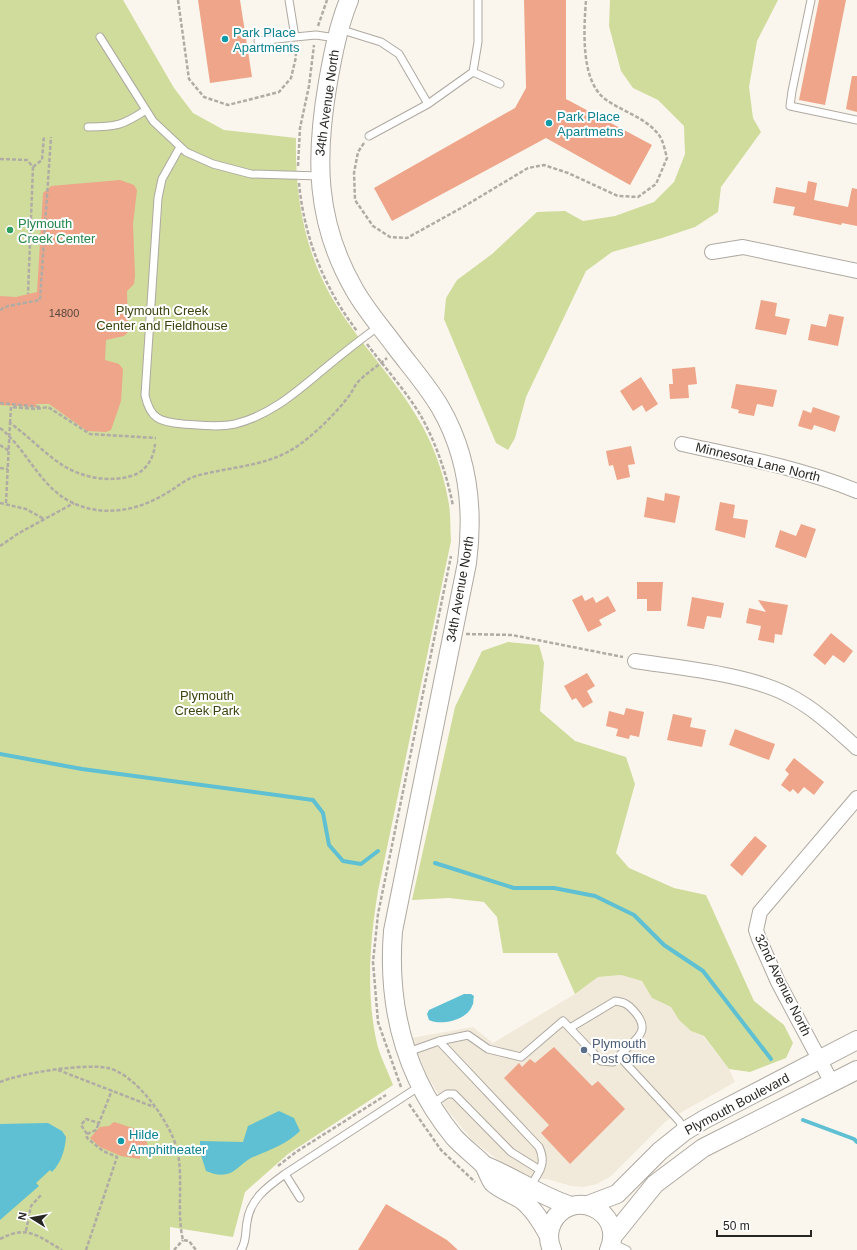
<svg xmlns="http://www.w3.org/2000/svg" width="857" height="1250" font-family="Helvetica,sans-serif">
	<rect width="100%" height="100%" fill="#fbf6ed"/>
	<path fill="#f1e9d9" d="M621,975L642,981L652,998L671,1007L679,1020L691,1031L703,1036L729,1069L735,1082L666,1121L611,1176L597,1184L584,1187L571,1186L547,1179L522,1178L472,1140L446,1108L427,1075L411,1038L473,1027L493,1043L575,994L598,977Z"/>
	<path fill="#cfdc9c" d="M0,0H123L174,88L193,113L224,130L296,138C295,189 302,239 325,285C349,333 390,371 417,417C432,441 443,471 448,499C451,512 450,528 451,541L378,891C370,940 366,990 376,1039C379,1055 388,1071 393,1085L288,1154L245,1192L233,1237L170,1227V1250H0Z
		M610,0H778L757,41L749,87L753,118L761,132L721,187L718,212L695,227L662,238L612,252L586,271L526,397L515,438L508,450L496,443L444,319L446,298L457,280L492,254L537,212L565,211L583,221L615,216L654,202L674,182L685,154L684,126L658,100L633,88L621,71L609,26Z
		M508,642L539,645L544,663L540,711L575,741L626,757L635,784L616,853L629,868L674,888L706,895L754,1001L784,1025L793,1043L786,1058L750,1072L729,1069L704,1036L691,1031L679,1020L671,1007L652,998L642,981L621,975L598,977L575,994L557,953H503L497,917L484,902L449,898L412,900L455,707L482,651Z"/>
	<path fill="#5ec0d2" d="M464,994H471L474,996C473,999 474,1004 472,1006C467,1020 441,1026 429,1020L427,1014L429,1010Z
		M279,1111L294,1118L300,1131C286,1145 269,1150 251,1158C243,1162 236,1172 227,1174C219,1176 214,1174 206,1171L200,1152V1141L243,1142L248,1126Z
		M48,1123L62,1131L66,1137C65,1150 61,1163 52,1172L50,1170L36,1183L39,1186L0,1220V1124Z"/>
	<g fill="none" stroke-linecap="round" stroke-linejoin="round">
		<path stroke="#5ec0d2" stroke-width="4" d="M0,754L82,769L313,800L323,813L329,845L343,861L361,864L378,851
			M435,863L514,888H554L595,896L634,915L664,945L703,971L771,1059
			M803,1120L854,1139L857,1142"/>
	</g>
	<path fill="#eea589" d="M198,0H240L252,77L210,83Z
		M524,0H566V99L652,145L630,185L546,138L392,221L374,188L515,108L526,88Z
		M819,0H846L825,105L799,100Z
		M852,76H857V112L846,109Z
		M120,180L134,185L137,190L133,224L135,275L134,284L127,291L128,332L124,336L106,340L105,360L119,364L123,369L121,401L111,430L106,432L87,431L49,404H36V407L0,405V296L16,297L37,292L43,193L51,186Z
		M808,181L817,183L814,200L848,207L852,188L857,189V226L842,223L841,225L793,215L795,207L773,203L776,187L806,193Z
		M761,300L777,303L775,316L790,319L786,335L755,329Z
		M829,314L844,317L838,346L808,340L811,324L826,327Z
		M695,367L697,384L688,385L689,398L670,399L669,384H673L672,369Z
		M641,377L658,404L646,412L642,405L633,411L620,391Z
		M736,384L777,390L773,407L757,404L754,416L738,413L739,410L731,408Z
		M813,407L840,416L835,432L814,425L812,430L798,426L803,410L811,413Z
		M631,446L635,464L628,465L630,477L617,480L613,465L609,466L606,451Z
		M665,493L680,496L675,523L644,517L647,497L664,501Z
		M720,502L735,505L733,518L748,520L745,538L715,530Z
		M801,524L816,529L806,558L775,547L780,530L796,536Z
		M637,582H663L661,611H647V599H637Z
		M582,595L585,601L593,597L596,603L608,596L616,611L599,620L602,625L588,632L572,600Z
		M692,597L724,603L721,618L707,616L704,629L687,626Z
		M758,600L788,605L782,635L775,634L774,643L758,640L761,626L746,623L749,608L766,612Z
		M831,633L853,651L844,663L833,655L825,665L813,655Z
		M587,673L595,686L587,691L593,702L583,708L576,698L572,700L564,686Z
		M626,708L644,712L639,737L630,735L629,739L616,736L618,729L606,726L609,711L624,715Z
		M673,714L692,718L690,727L706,730L702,747L667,740Z
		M735,729L775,744L769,760L729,745Z
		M794,758L824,782L814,795L804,787L798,794L793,789L790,792L781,785L789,774L785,770Z
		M755,836L767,846L742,876L730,865Z
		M554,1047L592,1086L598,1081L625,1109L570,1164L541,1133L549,1125L504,1078L519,1063L522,1067L530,1059L535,1063Z
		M114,1122L139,1130V1138L147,1142L149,1156L140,1154V1159L121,1156L100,1147L90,1138L100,1127L109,1126Z
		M386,1204L447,1240L458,1250H358Z"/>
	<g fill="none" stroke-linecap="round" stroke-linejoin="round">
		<g stroke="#aea9a1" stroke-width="9">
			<path id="service" d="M289,0L295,37L316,35L336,38
				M811,0L792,91L790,106L857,120
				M339,29L381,42L399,54L428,104L369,136
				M100,37L153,121L186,152L213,164L251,174L320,176
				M258,41L295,37
				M473,72L500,84
				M428,104L473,72L478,42V0
				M88,127C117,127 123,125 146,110
				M180,147L162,179L158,198L145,395C150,419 160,422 183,424C200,425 218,428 235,424C271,415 296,392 324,369C342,354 360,340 379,326
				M570,1028L615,1001C624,1002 628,1004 634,1011C653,1032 635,1039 619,1056
				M439,1041L539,1147C547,1164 539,1172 530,1187
				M408,1052L439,1041L468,1035L488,1049L521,1057L563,1021L601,1061L613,1062L619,1056L679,1121L685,1131
				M432,1104L447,1094H454L511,1152L540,1170
				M300,1198L285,1174L420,1086
				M612,1243L627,1250
				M241,1250C247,1241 245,1232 247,1222C250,1199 267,1187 285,1174"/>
		</g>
		<g stroke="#aea9a1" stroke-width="16">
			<path id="minor" d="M712,252L743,247L857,271
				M682,444C741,457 800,468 857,491
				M635,661C680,668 750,674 790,696C815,709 836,729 857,748
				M832,1083L778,982L759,939L756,930L760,912L857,798"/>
		</g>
		<g stroke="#aea9a1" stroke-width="20">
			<path id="tertiary" d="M349,0C338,27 333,54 328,82C315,157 315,221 354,289C365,309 381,327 395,346C410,366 427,385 440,407C468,455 474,509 467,563L393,931C387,1007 405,1077 454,1137C463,1147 474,1155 483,1164C487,1169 489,1178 493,1183C501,1190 513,1194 522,1200C534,1209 542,1223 549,1236
				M484,1165C514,1177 540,1196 571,1206
				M588,1205L617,1194L660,1151L685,1131L705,1119L857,1040
				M613,1236L655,1184L703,1148L857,1070
				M552,1250C548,1241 548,1232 552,1223C571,1186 626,1211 609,1250"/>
		</g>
		<path stroke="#b0aca5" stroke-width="2.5" stroke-dasharray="4 2" stroke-linecap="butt" d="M178,0L189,79L204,97L228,105L279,92L291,78L296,57L295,45
			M318,26L327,0
			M364,143L358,152L354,173L355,200L373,226L390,237L407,238L463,207L528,168L544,165L568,173L618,196L638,197L656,184L667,158C665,151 663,140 659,135C645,117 623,112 605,99C580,80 584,28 586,0
			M0,159L27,160L33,167L28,294
			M298,166L300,128L309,86L314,45
			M33,167L42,160L44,136
			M299,183C304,237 324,288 357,331
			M0,310L8,306L40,300L51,137
			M367,344C385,368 406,391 421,416C436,443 447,475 453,506
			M0,403L41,407
			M10,423L11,407L36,409L48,407L90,434L156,438
			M0,428C28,450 39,487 73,503C103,517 137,511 165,494C176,488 184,480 196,476C232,466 268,467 299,445C318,431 335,414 349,396C352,392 354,387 357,383C365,374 378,366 387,358
			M0,445L9,451
			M0,468L8,469
			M0,503L26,509L44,519
			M6,503L10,423C27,435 41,450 58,462C78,477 107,483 131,476C146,472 154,458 155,444
			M0,546L19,533L74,503
			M466,634L512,635L623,657
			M58,1070L154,1107
			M0,1082C22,1073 85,1063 108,1068C136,1074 170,1122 177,1149C184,1179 176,1211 183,1240L189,1241L196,1250
			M401,1087L378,1022L373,962L378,914L451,556
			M409,1104L441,1150L475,1182
			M87,1134L96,1130L99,1123
			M278,1166L296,1152L386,1095
			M26,1231L31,1206L41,1195
			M0,1239C28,1224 39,1237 62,1250
			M86,1250L117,1157L103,1151L87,1138V1134L81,1125L86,1119L99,1123L112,1090
			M174,1250L183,1240"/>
		<use href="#service" stroke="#fff" stroke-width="7"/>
		<use href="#minor" stroke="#fff" stroke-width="14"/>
		<use href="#tertiary" stroke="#fff" stroke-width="18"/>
	</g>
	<g fill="#0f9aa8" stroke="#fff" stroke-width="1.5">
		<circle cx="225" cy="39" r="4"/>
		<circle cx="549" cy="123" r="4"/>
		<circle cx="121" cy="1141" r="4"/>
	</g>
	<circle fill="#2e9e5b" stroke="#fff" stroke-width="1.5" cx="10" cy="230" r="4"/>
	<circle fill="#5c6f8a" stroke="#fff" stroke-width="1.5" cx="584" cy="1050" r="4"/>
	<g text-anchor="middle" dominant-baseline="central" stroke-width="4" stroke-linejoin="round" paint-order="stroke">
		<g font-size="11" fill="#59463c">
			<text x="64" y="313">14800</text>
		</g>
		<g font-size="13" fill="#0d838f" stroke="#fff" text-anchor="start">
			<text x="233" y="32">Park Place<tspan x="233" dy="15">Apartments</tspan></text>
			<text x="557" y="116">Park Place<tspan x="557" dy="15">Apartmetns</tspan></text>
			<text x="129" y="1134">Hilde<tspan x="129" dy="15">Amphitheater</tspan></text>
		</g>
		<g font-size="13" fill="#272622" stroke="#fff">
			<text transform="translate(327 103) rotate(-82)">34th Avenue North</text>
			<text transform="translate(758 462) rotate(14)">Minnesota Lane North</text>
			<text transform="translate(460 589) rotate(-80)">34th Avenue North</text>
			<text transform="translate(783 985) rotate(64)">32nd Avenue North</text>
			<text transform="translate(737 1104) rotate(-28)">Plymouth Boulevard</text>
		</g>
		<g font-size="13" fill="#27864d" stroke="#fff" text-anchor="start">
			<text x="18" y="223">Plymouth<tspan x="18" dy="15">Creek Center</tspan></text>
		</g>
		<g font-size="13" fill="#3c450f" stroke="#fff">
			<text x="162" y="310">Plymouth Creek<tspan x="162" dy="15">Center and Fieldhouse</tspan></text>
			<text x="207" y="695">Plymouth<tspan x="207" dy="15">Creek Park</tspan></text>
		</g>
		<g font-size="13" fill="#4e5e75" stroke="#fff" text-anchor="start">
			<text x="592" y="1043">Plymouth<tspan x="592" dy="15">Post Office</tspan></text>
		</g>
	</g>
	<g transform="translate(32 1218) rotate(281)" stroke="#ffffff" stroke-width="3" paint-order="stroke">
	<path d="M0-3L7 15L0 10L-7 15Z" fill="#272622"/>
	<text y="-6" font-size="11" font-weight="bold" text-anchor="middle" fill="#272622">N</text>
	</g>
	<path d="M717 1230v6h94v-6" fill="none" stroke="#272622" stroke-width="2"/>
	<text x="723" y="1230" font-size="12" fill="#272622" stroke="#ffffff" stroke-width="3" paint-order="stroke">50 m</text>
</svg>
